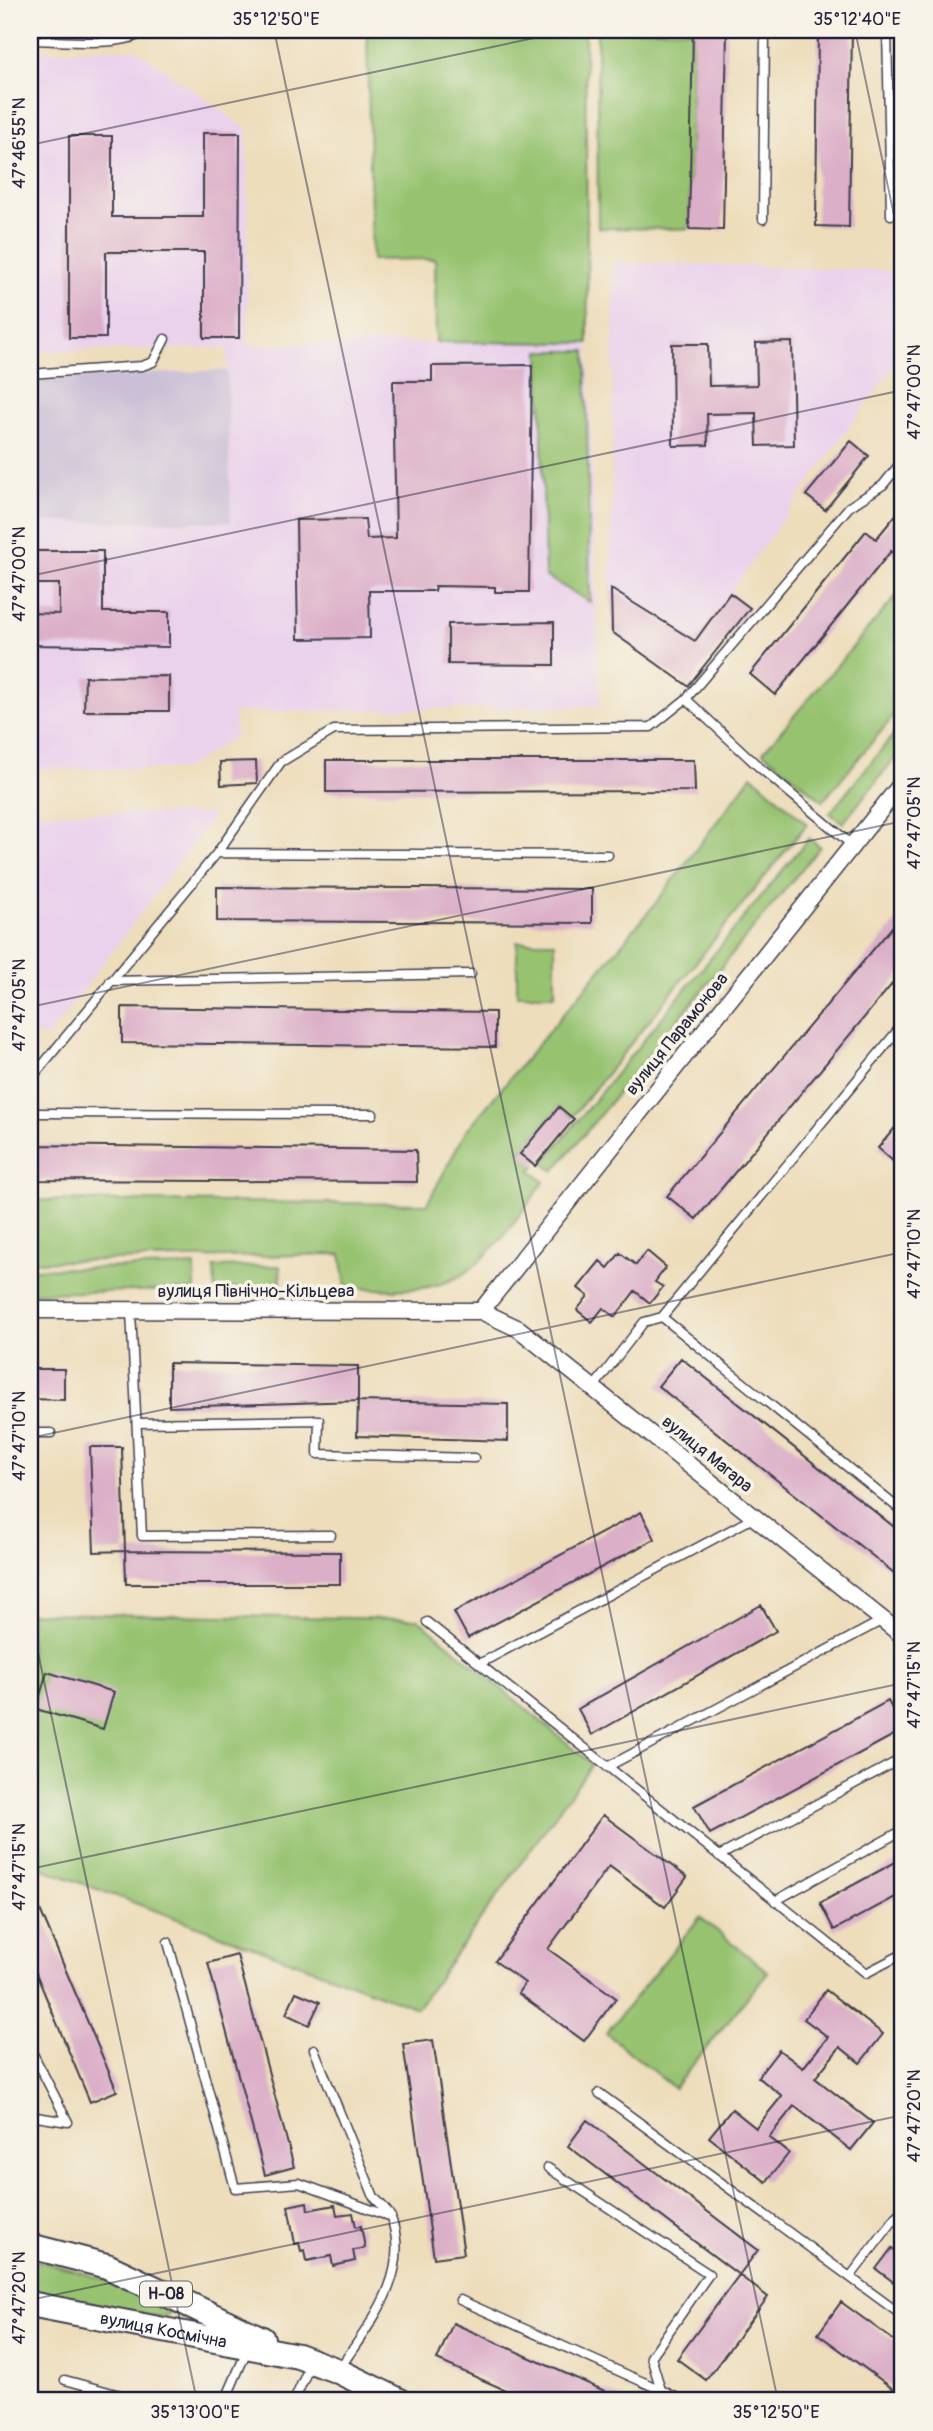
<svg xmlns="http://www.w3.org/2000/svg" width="933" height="2431" font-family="Pangolin,sans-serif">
	<rect width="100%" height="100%" fill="#f7f3e8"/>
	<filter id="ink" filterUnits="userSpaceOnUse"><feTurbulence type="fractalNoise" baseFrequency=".0143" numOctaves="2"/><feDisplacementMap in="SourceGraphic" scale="14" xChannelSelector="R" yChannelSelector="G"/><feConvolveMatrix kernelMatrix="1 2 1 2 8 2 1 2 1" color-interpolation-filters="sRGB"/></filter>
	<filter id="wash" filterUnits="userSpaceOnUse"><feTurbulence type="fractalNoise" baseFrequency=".00686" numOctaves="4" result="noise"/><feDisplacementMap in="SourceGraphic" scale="28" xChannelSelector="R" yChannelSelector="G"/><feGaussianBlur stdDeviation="1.57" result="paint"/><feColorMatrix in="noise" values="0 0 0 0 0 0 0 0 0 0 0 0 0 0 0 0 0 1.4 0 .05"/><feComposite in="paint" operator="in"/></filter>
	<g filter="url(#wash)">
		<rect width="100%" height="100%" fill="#edddbb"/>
		<path fill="#ead1ec" d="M113,49L137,50L247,129L248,345L436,342L589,259L588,343L600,706L234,712L236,736L185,769H30V522L231,521L227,348L30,351V52Z
			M614,262L903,271V353L695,641L611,589Z
			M30,812L215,814L49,1036H30Z"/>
		<path fill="#cabfd6" d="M227,370L231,522H30V380Z"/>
		<path fill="#97c371" stroke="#5c7256" stroke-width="2" d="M367,30H585L588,343L436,342L435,259L372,260Z
			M597,30H693L689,229L598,228Z
			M540,351H586L590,602L545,576Z
			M903,588V705L823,801L763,752Z
			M903,723V748L843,823L830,813Z
			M752,775L807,824L572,1117L559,1107L521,1153L535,1166L531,1170L544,1182C523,1210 490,1260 458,1277C425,1294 381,1290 346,1287L341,1254L30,1262V1200L427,1204L466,1131L655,904Z
			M809,838L820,847L554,1171L543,1163Z
			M517,942H555V995H517Z
			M195,1266V1290L30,1293V1269Z
			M280,1266L281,1287L215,1289L214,1267Z
			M30,1613L418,1619L592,1764L417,2008L30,1864Z
			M700,1917L768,1972L674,2088L606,2033Z
			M30,2259C53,2265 163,2291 169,2312L165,2317H157L30,2290Z"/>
		<g id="blocks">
			<path fill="#dbafc8" d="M693,30H727L723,230L689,229Z
				M818,30H852L849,227L816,226Z
				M203,133H240L239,338H204V252H106V338H69V136H112V217H203Z
				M792,342L794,445L757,446L756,413L707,414L708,445L673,446L672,344H708L709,386L757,385L756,343Z
				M532,365L529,592H495V587L435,586V591H369L370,638L298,639L296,520L365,519L367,539L396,538L393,381H432V366Z
				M851,441L869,456L825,510L806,495Z
				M903,506V561L891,551L775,695L750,674L866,531L876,539Z
				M30,551H103V612H169V647L30,645V613L59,614V584H30Z
				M611,589L695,641L730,593L750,608L688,686L612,632Z
				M554,622V665L448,664V624Z
				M169,676V711H84L85,677Z
				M326,760H694L695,791L326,792Z
				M256,761L257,783L221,785L220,762Z
				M217,887L592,889V923L217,921Z
				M903,914V971L696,1219L667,1196Z
				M122,1007L495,1012V1047L122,1043Z
				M559,1107L574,1119L535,1166L520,1154Z
				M903,1118V1170L878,1148Z
				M30,1145L416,1150L417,1182L30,1180Z
				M647,1251L666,1267L655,1282L663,1287L650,1303L635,1291L615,1317L603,1308L592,1322L577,1310L588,1296L578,1288L600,1261L608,1268L620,1253L636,1265Z
				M681,1358L903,1534V1580L658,1386Z
				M169,1363L358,1366V1401L169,1407Z
				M30,1369H64V1400L30,1399Z
				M358,1401L508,1404V1441L357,1436Z
				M90,1447H122L125,1551L94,1552Z
				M641,1512L655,1539L468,1638L454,1612Z
				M125,1551L340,1552V1584H126Z
				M761,1605L776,1631L592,1735L578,1709Z
				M47,1672L114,1692L103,1729L36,1709Z
				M888,1701L903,1730L710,1834L694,1806Z
				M603,1815L687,1877L665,1907L609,1866L548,1949L616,1998L584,2041L518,1993L525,1983L495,1961Z
				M903,1858V1893L834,1930L820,1903Z
				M30,1886L117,2091L90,2102L30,1959Z
				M237,1955L294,2167L265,2175L208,1963Z
				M826,1990L883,2034L860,2063L840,2047L815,2078L873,2123L851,2150L794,2106L769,2137L789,2153L766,2182L709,2137L732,2109L756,2128L782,2096L758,2077L779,2050L803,2068L828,2037L804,2019Z
				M296,1992L320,2002L309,2025L286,2014Z
				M433,2040L464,2254L434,2258L403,2044Z
				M587,2120L758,2250L739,2275L568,2146Z
				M307,2202L308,2210L335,2205L337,2215L353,2213L356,2227L361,2226L365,2248L353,2250L355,2261L333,2266L331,2256L307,2261L305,2250L301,2251L299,2243L295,2244L288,2206Z
				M892,2248L903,2257V2289L876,2269Z
				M739,2275L768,2297L706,2380L677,2359Z
				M841,2302L903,2347V2396L818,2334Z
				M453,2323L627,2401H530L437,2360Z"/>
		</g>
	</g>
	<g filter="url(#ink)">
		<use href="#blocks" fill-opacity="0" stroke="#403e4e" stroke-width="2"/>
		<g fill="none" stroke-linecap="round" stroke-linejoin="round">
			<g stroke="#403e4e" stroke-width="11">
				<path id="service" d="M887,30L891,215
					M30,40C63,40 121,49 148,30
					M763,219L765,30
					M30,374L142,366L153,362L165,339
					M686,699L849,507L883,485L903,460
					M217,853L608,855
					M110,981L471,974
					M30,1080L217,853L281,762L334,730L651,727L686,699L759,767L853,846
					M30,1113L373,1114
					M131,1311L142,1536L331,1535
					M662,1317L903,1512
					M593,1388L644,1322L662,1317L903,1024
					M137,1423L319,1420L318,1454L474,1458
					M30,1433H51
					M427,1622L866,1973L903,1954
					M479,1664L755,1517
					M607,1767L883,1620
					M719,1856L903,1758
					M775,1901L903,1830
					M168,1942L235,2188L299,2183L391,2217
					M30,2048L68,2122L30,2116
					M314,2049L374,2197C379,2203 389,2211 391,2218C412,2275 369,2324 340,2368
					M599,2093L903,2316
					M548,2168L709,2274L651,2357L661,2390L684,2401
					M850,2277L903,2208
					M460,2300L661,2390L656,2401
					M65,2380L142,2401
					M225,2401L248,2348
					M294,2401L311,2363"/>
			</g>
			<g stroke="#403e4e" stroke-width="19">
				<path id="minor" d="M30,1310L481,1311L519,1329L903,1636
					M481,1311L903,782"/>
			</g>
			<g stroke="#403e4e" stroke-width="28">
				<g id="primary">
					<path d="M30,2246L107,2266L262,2339"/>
					<path id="s1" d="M30,2304L298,2356L338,2371L400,2401"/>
				</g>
			</g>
			<use href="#service" stroke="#fff" stroke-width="8"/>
			<use href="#minor" stroke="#fff" stroke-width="16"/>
			<use href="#primary" stroke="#fff" stroke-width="24"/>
		</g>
	</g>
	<path fill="none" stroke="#22223b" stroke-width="2" stroke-opacity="0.45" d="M274,30L778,2401M855,30L903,258M30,145L572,30M30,576L903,390M30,1007L903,821M30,1438L903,1252M30,1615L197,2401M30,1869L903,1683M30,2300L903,2115"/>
	<g text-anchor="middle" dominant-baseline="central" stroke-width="7" stroke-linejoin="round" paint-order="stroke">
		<rect fill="#f7f3e8" stroke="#62616f" stroke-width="2" x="140" y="2281.5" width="52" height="25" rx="5"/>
		<g font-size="16" font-weight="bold" fill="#22223b">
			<text x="166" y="2294">Н-08</text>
		</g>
		<g font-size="18" fill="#22223b" stroke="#f7f3e8">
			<text transform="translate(677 1034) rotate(-51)">вулиця Парамонова</text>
			<text x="256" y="1291">вулиця Північно-Кільцева</text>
			<text transform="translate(707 1454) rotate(39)">вулиця Магара</text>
			<text stroke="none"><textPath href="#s1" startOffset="136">вулиця Космічна</textPath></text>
		</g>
	</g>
	<rect width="933" height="2431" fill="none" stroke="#f7f3e8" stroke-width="77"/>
	<rect x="38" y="38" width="856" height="2354" fill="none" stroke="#22223b" stroke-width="2.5"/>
	<g font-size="18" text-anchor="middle" fill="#22223b">
		<text x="276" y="25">35°12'50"E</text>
		<text x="857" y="25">35°12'40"E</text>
		<text transform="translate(19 143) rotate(-90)" y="6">47°46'55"N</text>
		<text transform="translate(914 392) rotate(-90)" y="6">47°47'00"N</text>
		<text transform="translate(19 574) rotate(-90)" y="6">47°47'00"N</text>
		<text transform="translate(914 823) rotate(-90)" y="6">47°47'05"N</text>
		<text transform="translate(19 1005) rotate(-90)" y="6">47°47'05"N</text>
		<text transform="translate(914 1254) rotate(-90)" y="6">47°47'10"N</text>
		<text transform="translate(19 1436) rotate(-90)" y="6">47°47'10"N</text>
		<text transform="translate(914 1685) rotate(-90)" y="6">47°47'15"N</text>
		<text transform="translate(19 1867) rotate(-90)" y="6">47°47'15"N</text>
		<text transform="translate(914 2116) rotate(-90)" y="6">47°47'20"N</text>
		<text transform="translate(19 2298) rotate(-90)" y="6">47°47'20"N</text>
		<text x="195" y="2418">35°13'00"E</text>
		<text x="776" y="2418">35°12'50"E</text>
	</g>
</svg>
